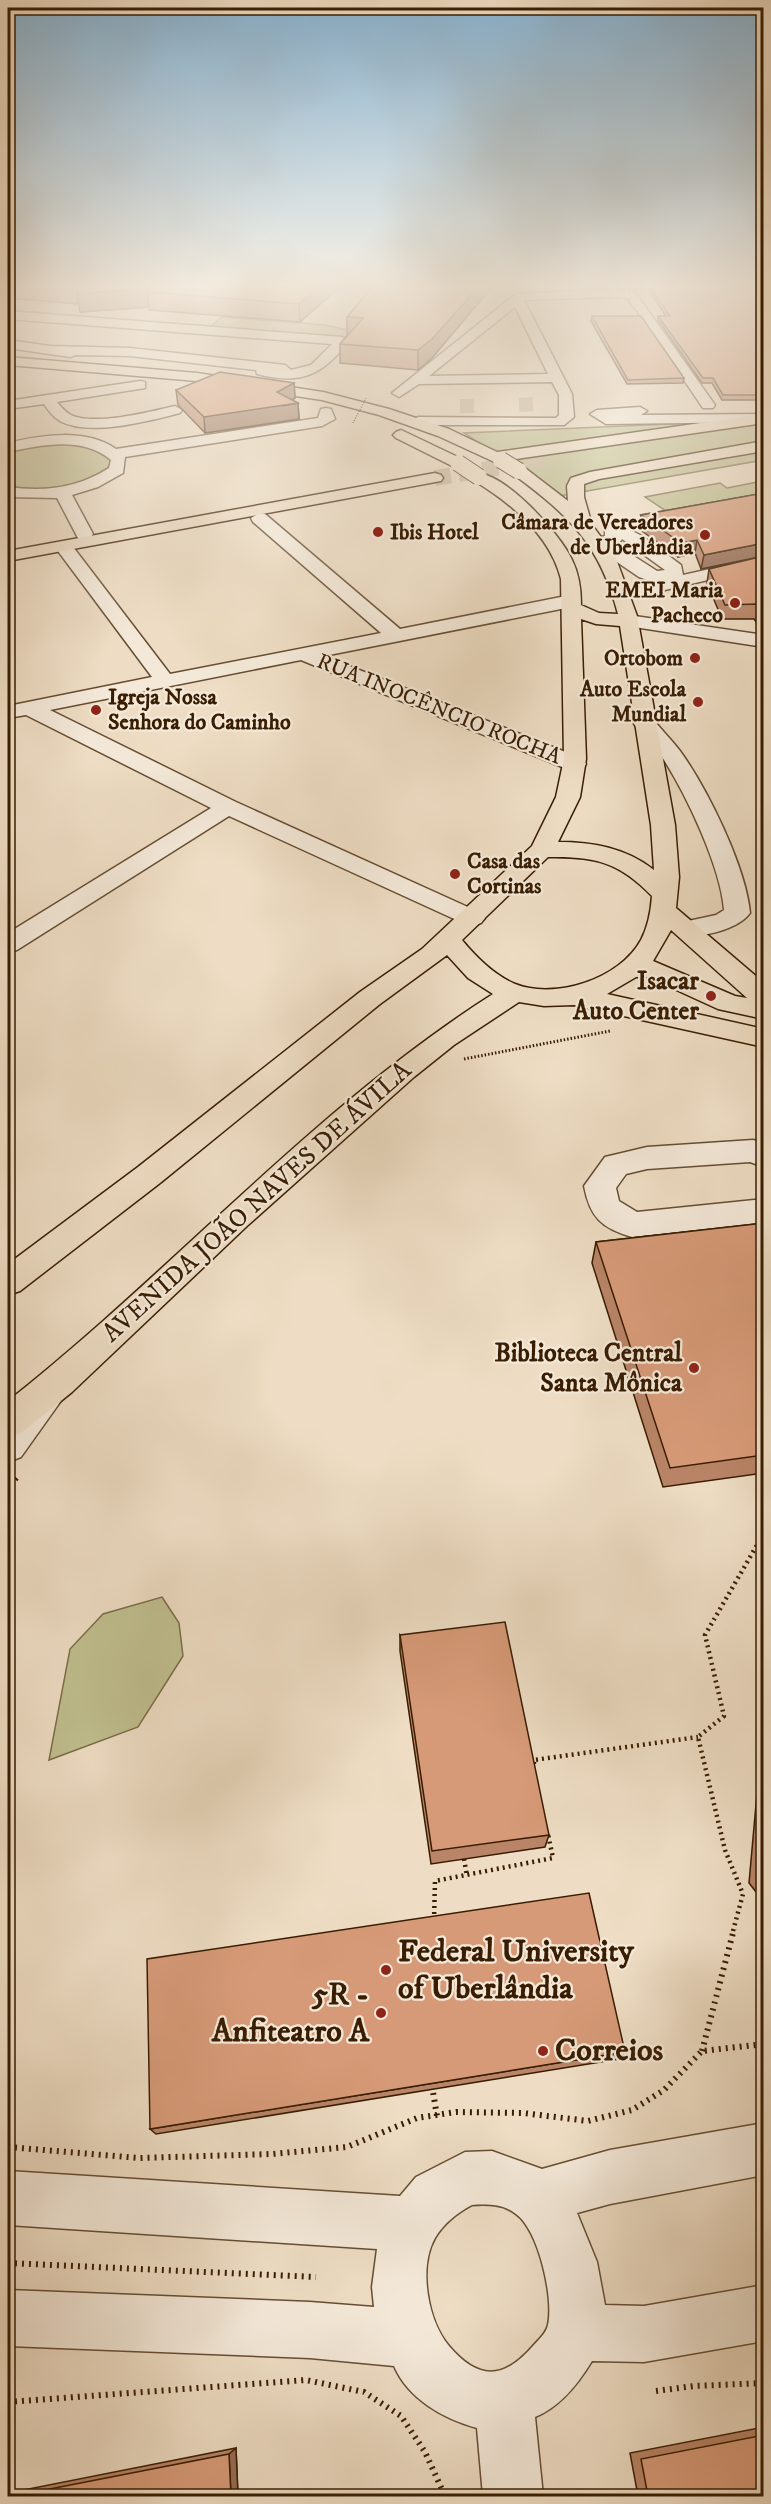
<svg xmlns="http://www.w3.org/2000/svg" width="771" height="2504" font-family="'IM FELL DW Pica',serif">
	<rect width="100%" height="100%" fill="#eeddc4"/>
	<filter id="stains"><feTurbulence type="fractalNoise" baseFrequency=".00333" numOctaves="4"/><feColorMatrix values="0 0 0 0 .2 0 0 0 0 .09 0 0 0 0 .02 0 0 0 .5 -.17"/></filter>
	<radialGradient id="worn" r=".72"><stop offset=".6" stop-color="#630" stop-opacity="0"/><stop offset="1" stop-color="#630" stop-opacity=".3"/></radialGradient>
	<path fill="#c0bf8f" stroke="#7c6e48" stroke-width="1.5" d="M222,317L325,325L352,331L342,341L208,329Z
		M763,420V460L559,496L464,433Z
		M47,443L85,445L109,456L111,464C92,490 36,492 8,486V450Z
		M763,481V498L672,515L645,497L720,483L727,488Z
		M162,1597L179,1623L183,1656L138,1727L49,1760L70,1649L103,1614Z"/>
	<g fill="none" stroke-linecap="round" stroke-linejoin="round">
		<path stroke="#cab79d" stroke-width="14" stroke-dasharray="14 7" stroke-linecap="butt" d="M519,405L537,404
			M460,406H476"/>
		<path stroke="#cab79d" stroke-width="16" stroke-dasharray="16 8" stroke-linecap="butt" d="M435,478L550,459"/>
		<g stroke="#664d32" stroke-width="3">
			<path id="minor" d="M617,289L635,292L715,405L713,408H703L637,311L627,298L617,297L524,300L572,394L574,417L564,425H418L411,421L418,417L556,418L559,415V395L552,382L419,384L399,397L392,393L516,294ZM515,307L548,374L429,376Z
				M8,311L342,337L349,341C322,376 300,385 257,374L256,370L130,356L76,355L70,357L8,348V340L50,346L130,348L285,365L291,370L311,365L332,344L8,319Z
				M140,381L145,382V388L57,402C61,407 65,412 71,415C94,426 150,412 175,406L182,410L180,413C149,421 89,437 60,421C53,417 48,410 44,404L8,409V401Z
				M640,407L647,411L641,415L763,414L764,422L606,424L590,414L597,410Z
				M326,408L331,409L335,419L322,426L125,457L123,473L98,487L72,495L93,534L90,538H78L57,498L8,497V487C45,492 78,488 109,468L111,460C82,436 42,445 8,452V443C42,435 85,428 116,449L318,418L321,409Z
				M259,513L265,514L400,629L571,595L578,597L580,601L571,607L324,656L583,759L586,764L583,769H567L301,660L50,710L236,802L481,913L485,918L481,923L472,926L463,923L229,816L17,950L8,952V933L211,808L26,715L8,718V706L152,677L58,551L55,547L58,543H70L170,674L381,633L253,522L251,518Z
				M614,522L642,536L681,565L683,575L764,557V567L622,600L615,598L613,594L615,590L653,582L639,577L614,560L598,557L595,553L598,549L589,544L592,540L605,536V527ZM622,539L665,570L657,571L629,553L604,548L619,543Z
				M628,615L764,635V647L621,625L618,621L621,617Z
				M645,718L653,719C661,730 672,740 680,751C707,788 746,867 750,913C738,930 698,939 679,935L675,929L679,923L716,915L724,910C721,868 687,796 664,760C656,747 643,737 634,724L637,719Z
				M753,1140L764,1143V1167L750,1162L647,1169L626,1174L616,1188L619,1201L637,1212L764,1199V1223L632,1237C601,1228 590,1217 584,1186L605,1157L647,1147Z
				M45,1383L58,1387L63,1398L21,1457L8,1462V1419L32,1387Z
				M764,2123V2175L610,2204L577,2213L597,2262L605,2305L644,2306L764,2285V2341L644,2362L592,2361C578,2384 560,2407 535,2417L543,2496H483L477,2428C444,2419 408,2399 394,2366L310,2358L8,2346V2290L310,2302L374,2307L372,2287L377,2249L8,2225V2171L400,2196L416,2177L465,2152L492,2151L542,2169L610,2150ZM472,2205C487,2204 504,2204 516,2214C539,2230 554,2299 548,2325C546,2334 538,2340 532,2347C503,2380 478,2380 449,2346C428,2321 418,2268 435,2238C444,2223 457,2213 472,2205Z"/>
		</g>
		<g stroke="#391d02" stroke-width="3">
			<path id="major" d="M8,357L197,373L323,392L389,409L449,429L497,452L764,414V423L509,460L501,465L438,436L379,415L322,400L197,381L8,365Z
				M401,430L464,460L466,463L464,466H452L396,438L393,435L396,432Z
				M764,441V451L599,479L584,484V497L592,525L615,556L637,616L675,825L679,877L676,908L764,983V1019L718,1009L648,977H636L607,994L764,1029V1047L574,1005L544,1006L519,1002L454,1045L414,1077L247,1226L72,1392L21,1433L8,1437V1401C173,1271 314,1108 493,994L468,978L447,955L380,1004L160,1183L20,1291L8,1295V1264L138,1167L360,992L422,949L532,846L556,797L564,759L561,579C550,535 511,503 473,480L471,477L473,474C501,467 562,536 572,560C579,574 581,589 581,605L599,613L618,614C600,545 570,516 513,474L511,471L513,468H525L568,501L567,486L571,478L590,472ZM581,619L596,624L620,626L651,825L654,870C626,848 593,842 558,842L580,797L586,759ZM548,857C595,856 619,862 652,896C651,910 648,927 641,940C620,979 555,1000 515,984C494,975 476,957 462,940ZM671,930L747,998L735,996L653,961Z
				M435,473L441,475L443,478L441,481L8,561V551Z"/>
		</g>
		<path stroke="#391d02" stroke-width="3" stroke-dasharray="1.5 2" stroke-linecap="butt" d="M464,1059L610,1031"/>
		<path stroke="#391d02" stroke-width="4.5" stroke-dasharray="2 4" stroke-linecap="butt" d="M8,1489L17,1478
			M534,1764V1760L698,1737
			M464,1859L467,1876
			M434,1920L435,1881L553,1858L548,1834
			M733,1931L743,1894L725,1850L698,1737L724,1716L705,1635L764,1533"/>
		<path stroke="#391d02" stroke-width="6" stroke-dasharray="2 5" stroke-linecap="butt" d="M702,2051L734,1929
			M432,2086L437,2116
			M8,2147L139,2158L272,2154L347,2147L417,2118L456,2112L523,2113L588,2121L632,2110L664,2090L702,2051L764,2044
			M8,2263L316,2277
			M656,2391L694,2386L764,2383
			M8,2402L306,2380L364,2392L401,2416L425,2452L445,2496"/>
		<use href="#minor" fill="#f4e9d9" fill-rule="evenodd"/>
		<use href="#major" fill="#eeddc4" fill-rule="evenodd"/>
		<g stroke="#391d02" stroke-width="18" stroke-linecap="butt">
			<path id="major-bridge" d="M501,460L519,471
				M458,463L479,477"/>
		</g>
		<path stroke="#391d02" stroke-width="1.5" stroke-dasharray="1 1.5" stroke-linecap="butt" d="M353,423L366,398"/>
		<use href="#major-bridge" stroke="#eeddc4" stroke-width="16"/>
	</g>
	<path fill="#b98467" stroke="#391d02" stroke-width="1.5" d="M8,283H344L300,322L149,310V307L80,312L79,304L8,298Z
		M648,285L728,288L764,287V400H722L712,383H702L658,320V316H666L648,289Z
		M491,288L432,358L418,370L340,363V344L347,335V317Z
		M592,316L684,378L683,383L627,384L591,321Z
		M294,383L295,398L292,400L298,403L299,419L205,433L178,405L176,390Z
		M764,493V556L701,569L695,553L678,557L639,529L641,515Z
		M764,556V623H757L754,619H722L707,583L709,569Z
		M764,1223V1473L663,1487L592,1263L596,1242Z
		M400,1635L549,1835L545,1847L431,1864L400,1651Z
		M764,1784V1902L749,1883L757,1793Z
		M625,2052L619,2059L156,2134L150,2129Z
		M764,2427V2496H638L630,2453Z
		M236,2448L238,2496H8V2493Z"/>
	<path fill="#966c54" stroke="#391d02" stroke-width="1.5" d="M323,283H344L300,322L299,304Z
		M482,283H492L491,288L432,358L418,370V350Z
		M150,288L147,292L149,307L80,312L77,294Z
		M294,383L295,398L282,406L298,403L299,419L205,433L204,417L277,392Z
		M697,540L695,553L678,557L681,543Z
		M764,543V556L701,569L704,555Z
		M236,2448L238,2496H231L229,2454Z"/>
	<path fill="#d79a78" stroke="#391d02" stroke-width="1.5" d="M39,283H323L299,304L147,292L150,288L77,294V286Z
		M375,283H482L432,339L418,350L340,344L363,318L347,317Z
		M724,284L728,288L764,287V395H723L713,378H703L658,316H670L648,285Z
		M592,316H641L684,378L628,380Z
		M220,372L294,383L277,392L298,403L204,417L176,390Z
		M764,493V543L704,555L697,540L681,543L641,515Z
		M764,556V609H760L757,604L725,605L709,569Z
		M764,1223V1455L670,1468L596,1242Z
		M505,1622L549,1835L432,1851L400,1635Z
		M764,1816V1877L759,1871Z
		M589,1893L625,2052L150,2129L147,1959Z
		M764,2435V2496H648L641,2459Z
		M229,2454L231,2496H14Z"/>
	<linearGradient id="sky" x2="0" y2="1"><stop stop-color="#89b6d6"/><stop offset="0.45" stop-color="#f7f0e4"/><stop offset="1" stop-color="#f7f0e4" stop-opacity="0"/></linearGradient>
	<rect width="771" height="634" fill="url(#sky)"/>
	<g fill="#8f2418" stroke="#f4e9d9" stroke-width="2">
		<circle cx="378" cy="532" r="6"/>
		<circle cx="705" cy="535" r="6"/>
		<circle cx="735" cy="603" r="6"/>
		<circle cx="695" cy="658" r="6"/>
		<circle cx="698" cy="702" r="6"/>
		<circle cx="96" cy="710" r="6"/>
		<circle cx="455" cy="874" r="6"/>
		<circle cx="711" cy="996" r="6"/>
		<circle cx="694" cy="1368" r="6"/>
		<circle cx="386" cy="1970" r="6"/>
		<circle cx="381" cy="2013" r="6"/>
		<circle cx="543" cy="2051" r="6"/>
	</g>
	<g text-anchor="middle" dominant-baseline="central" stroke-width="4.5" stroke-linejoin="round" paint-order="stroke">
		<g font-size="22" font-weight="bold" fill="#391d02" stroke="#f4e9d9" text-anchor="end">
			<text x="693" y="522">Câmara de Vereadores<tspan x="693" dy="25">de Uberlândia</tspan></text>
			<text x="390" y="532" text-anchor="start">Ibis Hotel</text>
			<text x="723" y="590">EMEI Maria<tspan x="723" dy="25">Pacheco</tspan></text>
			<text x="683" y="658">Ortobom</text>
			<text x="686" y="689">Auto Escola<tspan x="686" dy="25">Mundial</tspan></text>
			<text x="108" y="697" text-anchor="start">Igreja Nossa<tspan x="108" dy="25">Senhora do Caminho</tspan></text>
			<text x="467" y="861" text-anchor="start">Casa das<tspan x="467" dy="25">Cortinas</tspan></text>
		</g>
		<g font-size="22" fill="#391d02" stroke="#f4e9d9">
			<text transform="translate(439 709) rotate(22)">RUA INOCÊNCIO ROCHA</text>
		</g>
		<g font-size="26" font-weight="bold" fill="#391d02" stroke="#f4e9d9" text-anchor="end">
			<text x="699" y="981">Isacar<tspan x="699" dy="30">Auto Center</tspan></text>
			<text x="682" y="1353">Biblioteca Central<tspan x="682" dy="30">Santa Mônica</tspan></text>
		</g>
		<g font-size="26" fill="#391d02" stroke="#f4e9d9">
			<text transform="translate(257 1202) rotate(-42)">AVENIDA JOÃO NAVES DE ÁVILA</text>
		</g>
		<g font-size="32" font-weight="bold" fill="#391d02" stroke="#f4e9d9" text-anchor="start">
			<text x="398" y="1952">Federal University<tspan x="398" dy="37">of Uberlândia</tspan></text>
			<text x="369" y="1995" text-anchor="end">5R -<tspan x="369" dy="37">Anfiteatro A</tspan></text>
			<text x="555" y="2051">Correios</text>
		</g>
	</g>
	<rect width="771" height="2504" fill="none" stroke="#eeddc4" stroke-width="30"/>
	<rect x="9" y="9" width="753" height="2486" fill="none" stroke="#391d02" stroke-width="3"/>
	<rect x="15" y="15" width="741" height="2474" fill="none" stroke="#391d02" stroke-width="1.5"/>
	<rect width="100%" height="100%" filter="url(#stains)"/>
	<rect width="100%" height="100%" fill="url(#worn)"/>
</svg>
